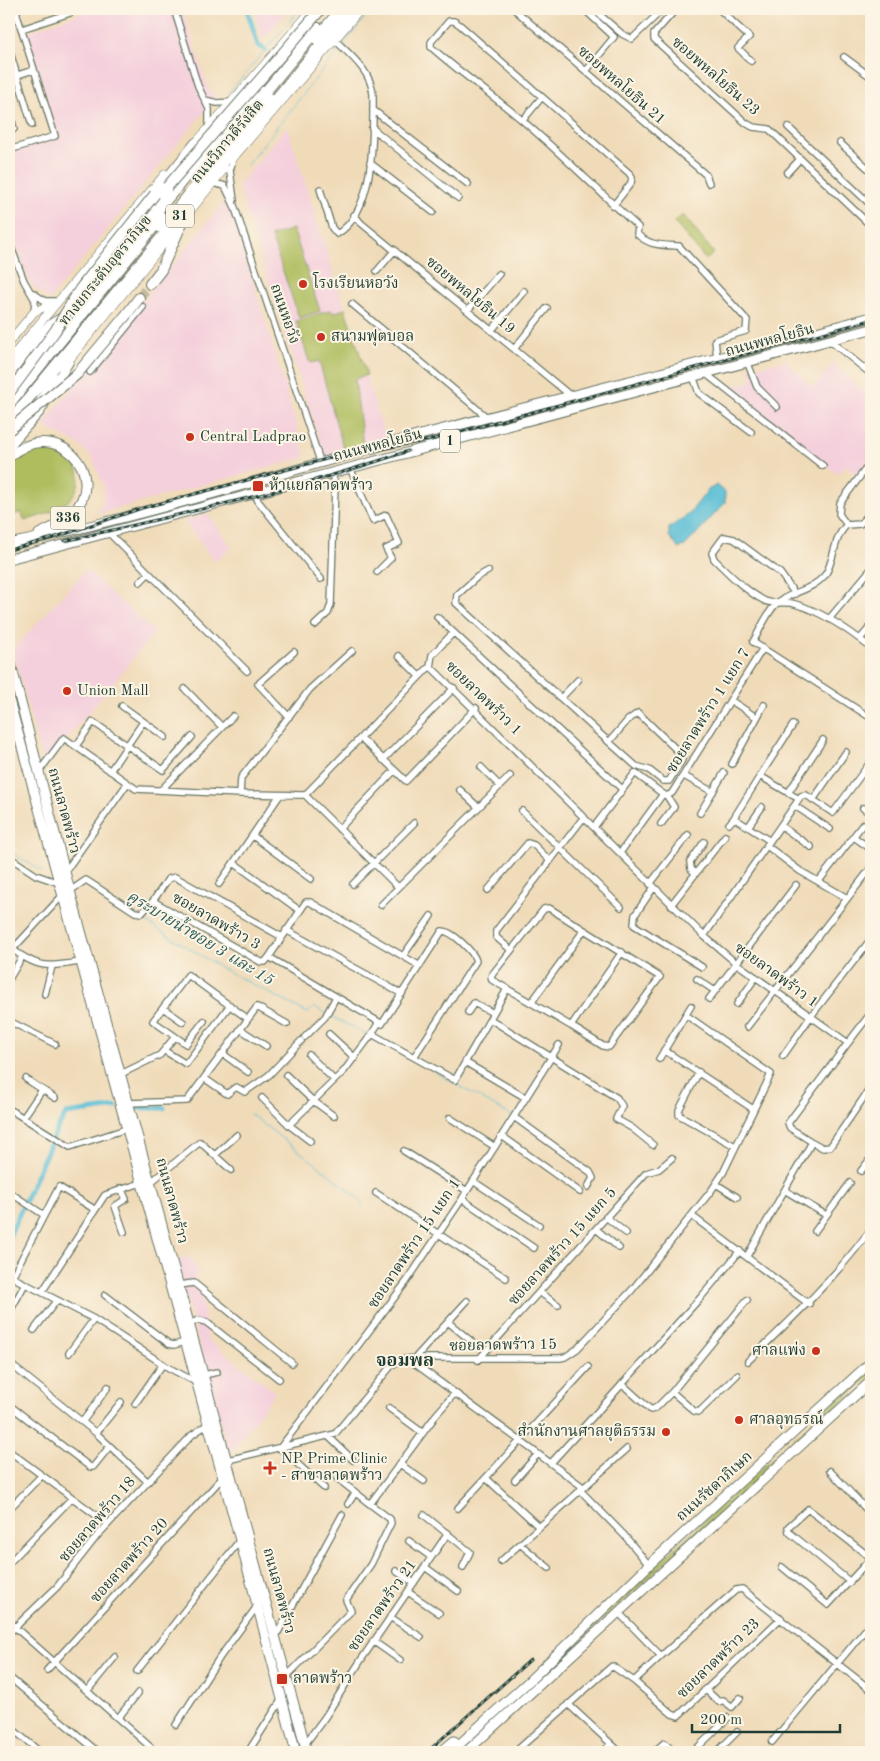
<svg xmlns="http://www.w3.org/2000/svg" width="880" height="1761" font-family="'Old Standard TT','Noto Serif Thai',serif">
	<rect width="100%" height="100%" fill="#fcf5e5"/>
	<filter id="ink" filterUnits="userSpaceOnUse"><feTurbulence type="fractalNoise" baseFrequency=".02" numOctaves="2"/><feDisplacementMap in="SourceGraphic" scale="10" xChannelSelector="R" yChannelSelector="G"/><feConvolveMatrix kernelMatrix="1 2 1 2 8 2 1 2 1" color-interpolation-filters="sRGB"/></filter>
	<filter id="wash" filterUnits="userSpaceOnUse"><feTurbulence type="fractalNoise" baseFrequency=".0096" numOctaves="4" result="noise"/><feDisplacementMap in="SourceGraphic" scale="20" xChannelSelector="R" yChannelSelector="G"/><feGaussianBlur stdDeviation="1.12" result="paint"/><feColorMatrix in="noise" values="0 0 0 0 0 0 0 0 0 0 0 0 0 0 0 0 0 1.4 0 .05"/><feComposite in="paint" operator="in"/></filter>
	<g filter="url(#wash)">
		<rect width="100%" height="100%" fill="#f0dbb9"/>
		<path fill="#f4cfdc" d="M83,9H182L209,89L216,97L49,300L29,283L9,222V149L54,137L57,132L25,33L84,12Z
			M253,9H289L263,40Z
			M287,126L386,439L325,458L238,186Z
			M228,197L306,457L97,514L103,502L104,487L92,457L78,444L42,425Z
			M785,360L813,387L833,364L871,397L869,439L871,459L858,476L846,465L837,474L729,388L752,381L749,369Z
			M207,514L232,547L214,561L184,521Z
			M86,570L155,632L44,767L13,650Z
			M189,1257L199,1271L195,1276L203,1303L208,1340L275,1392L230,1455L176,1260Z"/>
		<path fill="#afbd5f" stroke="#677d4a" d="M683,215L714,253L706,260L674,222Z
			M293,229L320,311L299,318L271,236Z
			M345,309L367,375L355,379L363,445L344,451L319,361L311,363L309,361L296,321L331,310L333,313Z
			M52,446C79,455 90,483 65,504C54,513 38,516 25,521L21,512L9,517V465C21,450 34,448 52,446Z
			M871,1369V1375L580,1640H577L614,1603Z"/>
		<path fill="#58bed6" stroke="#3c7e85" d="M717,485L725,492V503L685,546L678,548L669,536V528L689,514L708,490Z"/>
		<g fill="none" stroke-linecap="round" stroke-linejoin="round">
			<path stroke="#58bed6" stroke-width="1" d="M343,45L372,9
				M229,93L300,9
				M247,165L340,48
				M9,851L43,872
				M86,884L100,892
				M135,915L223,969L308,1013L314,1007L326,1013
				M329,1015L368,1035
				M433,1071L512,1116
				M250,1114L324,1170L357,1197L363,1206"/>
			<path stroke="#58bed6" stroke-width="5" d="M247,9L258,45L265,50
				M137,1108H164
				M9,1237L56,1131L66,1114L116,1107"/>
		</g>
	</g>
	<g filter="url(#ink)">
		<g fill="none" stroke-linecap="round" stroke-linejoin="round">
			<path stroke="#c6bb9e" stroke-width="10" stroke-dasharray="10 5" stroke-linecap="butt" d="M139,298L150,284"/>
			<g stroke="#687463" stroke-width="8">
				<path id="street" d="M174,9L198,86L209,109V128
					M514,9L706,175L709,183
					M584,9L614,37L586,71
					M593,9L622,34L632,39L663,9
					M676,9L654,34V39L746,123L753,127L769,129L871,226
					M719,9L749,37L738,48L751,61
					M9,16L17,13
					M22,29L70,13L75,9
					M9,49L32,125
					M844,57L871,77
					M9,78L33,70
					M205,100L217,103L232,102
					M9,109L14,129L9,133
					M373,110L468,184
					M523,120L542,97
					M788,127L871,205
					M372,128L458,198
					M840,143L871,171
					M9,150L55,136L15,9
					M233,158L230,171L234,200
					M370,163L433,212
					M787,173L800,159
					M213,183L225,186L234,205L321,464
					M320,189L332,228L337,234C376,211 373,134 373,94C371,71 350,55 334,39
					M613,206L631,183L632,177L629,173L460,25L454,21H449L431,42V47C460,73 493,95 523,121C563,155 599,192 638,227L637,234C649,246 663,245 679,246L747,320L746,331L715,340L717,359
					M354,215L361,223L571,396
					M9,242L24,281L35,300L34,312
					M377,271L395,250
					M33,293L45,301H54
					M352,304L488,418
					M468,310L499,274
					M492,330L524,291
					M828,339L871,374
					M514,349L547,308
					M747,361L757,387L777,407
					M90,372L143,307
					M705,373L823,466
					M693,376L699,393L751,432
					M350,468L373,521L386,515L399,543L386,549L391,558L377,572
					M255,493L258,501L321,579
					M847,525C833,537 835,560 825,575C811,592 787,592 775,605C766,615 760,630 753,642L871,718
					M847,525L839,514L840,503L871,462
					M847,525L860,524L871,512
					M109,533L247,671
					M488,571L477,577L457,595L456,603L609,742
					M140,582L148,574
					M795,594L780,573L734,539L724,537L712,553L714,559C728,573 747,592 765,601C775,605 785,601 795,604C823,612 849,630 871,648
					M437,617L622,789
					M829,619L871,569
					M315,625L328,613L331,604L335,485L332,473
					M860,639L871,626
					M399,656L419,676
					M430,667L432,655L453,633
					M185,689L222,727
					M561,698L578,680
					M730,700L756,717
					M122,706L165,737
					M638,713L682,755V760L669,781H663L649,770L636,766L609,742L628,720Z
					M289,717L258,684L294,652
					M793,725L760,776L799,799
					M361,738L406,781L476,708
					M9,744L18,734
					M76,746L93,722L163,770L192,737
					M383,760L454,688
					M732,764L764,705
					M481,767L500,786
					M110,771L143,722
					M38,773L64,738L136,789L240,794L305,795L428,668H432L704,936L736,963L848,1043L871,1013
					M684,776L713,792
					M161,790L233,716
					M460,790L478,807
					M788,793L823,740
					M240,794L241,778L310,689L352,651
					M305,795L397,886
					M813,800L846,752
					M795,806L830,829
					M863,808L871,814
					M522,811L621,907
					M700,813L724,773
					M735,816L760,776
					M661,824L674,807L667,796
					M729,824L734,818L748,827L762,807
					M781,826L811,847
					M594,827L635,773L663,794L667,796L672,793L763,648
					M748,827L770,841
					M339,829L394,771
					M253,836L311,879
					M854,837L871,849
					M767,846L800,871L847,898
					M620,853L663,794
					M9,857L36,875L59,883
					M234,863L299,910
					M65,872L127,784
					M695,873L691,869L690,862L704,842
					M819,881L863,824
					M219,884L280,795
					M353,884L414,823
					M650,884L688,835
					M654,887L635,915L634,925L702,967
					M488,890L528,843L534,845L550,861
					M70,891L86,880L135,912L142,913L153,901L261,962H265L269,957L379,1022
					M153,901L168,879L175,877L282,937
					M381,905L510,776
					M671,905L725,836
					M286,930L402,994
					M704,936L801,796L806,795L833,813L869,764
					M9,947C39,969 45,967 80,962
					M12,950L62,896
					M511,950L496,937V931L584,817
					M403,956L431,916
					M269,957L306,902H310L420,966
					M9,979L22,957
					M697,979L715,991
					M45,994L52,966
					M709,999L796,885
					M531,1003L584,930
					M737,1004L756,977
					M163,1008L183,1022
					M468,1012L474,1003L493,1013
					M490,1019L617,1098L622,1106L616,1119L632,1128L653,1145
					M9,1021L55,1044
					M204,1021L186,1044L153,1021L188,975L244,1016
					M571,1026L603,1046L609,1047L660,977L549,908L544,909L491,976L492,980L571,1026L622,952
					M747,1027L871,868
					M240,1029L266,1046
					M329,1034L355,1058
					M305,1037L325,1017L336,997
					M664,1050L753,1109
					M165,1051L186,1064L230,1005
					M223,1054L248,1072
					M309,1055L334,1080
					M783,1056L811,1016L871,939
					M414,1057L476,961C474,952 451,930 442,931L382,1024L379,1022L372,1034L455,1080L507,989
					M659,1059L691,1006
					M465,1062L526,1098
					M699,1072L679,1110V1115L735,1146
					M121,1074L160,1055L174,1038
					M286,1075L312,1100L334,1116
					M204,1078L227,1094L236,1087L245,1092L269,1075L301,1041
					M26,1079L55,1098
					M262,1098L289,1125L310,1141
					M129,1103L187,1101L257,1007L287,1024
					M9,1109L70,1147L126,1129
					M514,1117L590,1172L593,1178L588,1187
					M23,1118L42,1090
					M450,1118L495,1147
					M289,1125L344,1071L372,1034
					M502,1136L580,1192
					M812,1142L823,1148L830,1147L871,1087
					M404,1151L467,1191
					M215,1155L237,1135
					M861,1171L871,1158
					M473,1181L539,1225
					M151,1182L200,1142L231,1170
					M716,1184L737,1197
					M121,1188L126,1199L115,1206L124,1232
					M786,1191L826,1215
					M9,1192L44,1215
					M376,1193L506,1278
					M462,1199L534,1248
					M94,1209L59,1187L12,1277L94,1319L169,1368L196,1382
					M692,1216L809,1304
					M606,1217L626,1233
					M596,1229L619,1248
					M815,1231L850,1183
					M747,1256L812,1142L790,1128L788,1123L848,1043
					M179,1285L194,1283L292,1363
					M42,1292L105,1195L141,1183
					M539,1292L558,1305
					M105,1295L169,1344L174,1345L185,1342
					M9,1313L25,1284
					M448,1322L471,1341
					M190,1324L198,1320L206,1322L279,1379
					M34,1330L57,1300
					M69,1353L94,1319
					M415,1358L467,1301
					M410,1360L583,1487
					M478,1360L646,1173L659,1169L672,1158
					M748,1361C792,1319 835,1278 871,1229
					M9,1363L96,1433
					M204,1375L217,1372
					M737,1375L699,1412L694,1411L672,1392L747,1300
					M622,1384L651,1410L657,1407L672,1392
					M121,1402L96,1433L148,1482
					M135,1404L163,1364
					M9,1405L90,1467H93L110,1446
					M389,1408L423,1433
					M435,1416L455,1393
					M83,1421L108,1387
					M329,1437L353,1460
					M9,1451L108,1524
					M228,1460L335,1434L392,1365L401,1360L415,1358H560L565,1357L577,1349L632,1290L711,1191L723,1173L771,1074L686,1015
					M551,1463L702,1296L740,1251
					M400,1464L424,1481
					M830,1471L871,1514
					M337,1478L370,1504
					M486,1478L538,1526
					M515,1480L538,1454
					M324,1488L280,1448L407,1281L462,1199L559,1045
					M580,1490L624,1535L649,1565
					M348,1504L355,1493
					M864,1507L871,1498
					M458,1508L588,1367
					M9,1509L41,1476
					M424,1515L470,1552L463,1567
					M409,1541L431,1557
					M520,1544L549,1568
					M501,1561L627,1449
					M9,1563L72,1498
					M425,1567L458,1591
					M782,1567L828,1605L871,1558
					M396,1571L414,1583
					M850,1582L789,1532L788,1527L808,1509L871,1558
					M408,1592L439,1613
					M618,1612L661,1656L736,1590L742,1589L871,1690
					M390,1617L421,1637
					M9,1622L156,1752
					M9,1633L57,1587L97,1536L192,1435L208,1424
					M276,1636L342,1515
					M373,1641L400,1660
					M47,1670L223,1477
					M137,1671L240,1540
					M287,1676L351,1611L346,1600L371,1564L391,1523L390,1519L370,1504L434,1418
					M9,1677L98,1752
					M634,1681L661,1656
					M705,1689L719,1702L723,1700L732,1707L740,1698
					M88,1690L115,1657
					M568,1704L620,1752
					M118,1718L138,1693
					M176,1725L220,1657L258,1605
					M9,1726L40,1752
					M772,1742L871,1623
					M305,1744L325,1717L361,1660L448,1533
					M248,1752L282,1699
					M515,1752L612,1666L634,1681L672,1714L678,1716L781,1618
					M603,1752L611,1744
					M654,1752L664,1743L675,1752
					M693,1752L728,1718
					M717,1752L737,1732
					M869,1752L871,1750"/>
			</g>
			<g stroke="#687463" stroke-width="9">
				<path id="secondary" d="M193,146L313,9
					M234,157L361,9
					M9,342L34,312L53,303
					M9,360L165,174
					M65,365L225,168
					M38,403L55,377
					M9,437L17,427"/>
			</g>
			<g stroke="#687463" stroke-width="11">
				<path id="primary" d="M9,446L40,411L69,361
					M9,457C55,415 111,473 72,514C63,524 50,528 39,534
					M9,544C158,514 303,465 451,427C591,390 732,356 871,317
					M9,559L871,329
					M9,657L70,891L307,1752
					M9,700L240,1540L296,1752
					M441,1752L454,1741
					M451,1752L528,1682L649,1565L871,1362
					M466,1752L871,1381"/>
			</g>
			<g stroke="#687463" stroke-width="12">
				<path id="highway" d="M316,39L341,9
					M257,102L318,28
					M158,190L196,143
					M152,205L167,187
					M161,228L268,99
					M115,262L259,88
					M150,284L161,270L182,223
					M127,314L139,298
					M9,374L37,338L52,324L70,313L113,254
					M9,404L162,217
					M9,422L350,9"/>
			</g>
			<use href="#street" stroke="#fff" stroke-width="5.5"/>
			<use href="#secondary" stroke="#fff" stroke-width="8"/>
			<use href="#primary" stroke="#fff" stroke-width="9"/>
			<use href="#highway" stroke="#fff" stroke-width="10"/>
			<g stroke="#1f3d34" stroke-width="3">
				<path id="rail" d="M65,541C180,514 296,490 408,451
					M9,550L53,538L142,508L334,457L430,440L871,320
					M427,1752L530,1660"/>
			</g>
			<use href="#rail" stroke="#fcf5e5" stroke-width="1" stroke-dasharray="4" stroke-linecap="butt"/>
			<g stroke="#687463" stroke-width="12" stroke-linecap="butt">
				<path id="highway-bridge" d="M167,187L321,9
					M9,393L55,331L80,289L155,194
					M9,430L77,374L127,314"/>
			</g>
			<use href="#highway-bridge" stroke="#fff" stroke-width="10"/>
		</g>
	</g>
	<g fill="#c8321e" stroke="#fcf5e5" stroke-width="2">
		<circle cx="303" cy="284" r="5"/>
		<circle cx="321" cy="337" r="5"/>
		<circle cx="190" cy="437" r="5"/>
		<rect x="252" y="480" width="12" height="12" rx="2.5"/>
		<circle cx="67" cy="691" r="5"/>
		<circle cx="816" cy="1351" r="5"/>
		<circle cx="739" cy="1420" r="5"/>
		<circle cx="666" cy="1432" r="5"/>
		<path d="M267.5 1460.5h5v5h5v5h-5v5h-5v-5h-5v-5h5z"/>
		<rect x="276" y="1673" width="12" height="12" rx="2.5"/>
	</g>
	<g text-anchor="middle" dominant-baseline="central" stroke-width="4" stroke-linejoin="round" paint-order="stroke">
		<g fill="#fcf5e5" stroke="#617469" stroke-width="1">
			<rect x="166" y="204.5" width="28" height="23" rx="4"/>
			<rect x="440" y="429.5" width="20" height="23" rx="4"/>
			<rect x="50.5" y="506.5" width="35" height="23" rx="4"/>
		</g>
		<g font-size="14" font-weight="bold" fill="#1f3d34">
			<text x="180" y="216">31</text>
			<text x="450" y="441">1</text>
			<text x="68" y="518">336</text>
		</g>
		<g font-size="15" fill="#1f3d34" stroke="#fcf5e5">
			<text transform="translate(715 77) rotate(41)">ซอยพหลโยธิน 23</text>
			<text transform="translate(621 86) rotate(41)">ซอยพหลโยธิน 21</text>
			<text transform="translate(228 142) rotate(-50)">ถนนวิภาวดีรังสิต</text>
			<text transform="translate(106 271) rotate(-51)">ทางยกระดับอุตราภิมุข</text>
			<text transform="translate(470 296) rotate(40)">ซอยพหลโยธิน 19</text>
			<text transform="translate(284 314) rotate(71)">ถนนหอวัง</text>
			<text transform="translate(770 341) rotate(-15)">ถนนพหลโยธิน</text>
			<text transform="translate(378 446) rotate(-15)">ถนนพหลโยธิน</text>
			<text transform="translate(483 699) rotate(44)">ซอยลาดพร้าว 1</text>
			<text transform="translate(709 711) rotate(-58)">ซอยลาดพร้าว 1 แยก 7</text>
			<text transform="translate(63 811) rotate(75)">ถนนลาดพร้าว</text>
			<text transform="translate(216 922) rotate(30)">ซอยลาดพร้าว 3</text>
			<text transform="translate(776 976) rotate(36)">ซอยลาดพร้าว 1</text>
			<text transform="translate(171 1201) rotate(75)">ถนนลาดพร้าว</text>
			<text transform="translate(415 1244) rotate(-56)">ซอยลาดพร้าว 15 แยก 1</text>
			<text transform="translate(563 1247) rotate(-48)">ซอยลาดพร้าว 15 แยก 5</text>
			<text transform="translate(503 1346) rotate(-1)">ซอยลาดพร้าว 15</text>
			<text transform="translate(715 1487) rotate(-42)">ถนนรัชดาภิเษก</text>
			<text transform="translate(98 1520) rotate(-49)">ซอยลาดพร้าว 18</text>
			<text transform="translate(130 1561) rotate(-48)">ซอยลาดพร้าว 20</text>
			<text transform="translate(278 1591) rotate(75)">ถนนลาดพร้าว</text>
			<text transform="translate(383 1606) rotate(-55)">ซอยลาดพร้าว 21</text>
			<text transform="translate(719 1659) rotate(-44)">ซอยลาดพร้าว 23</text>
		</g>
		<g font-size="15" fill="#1f3d34" stroke="#fcf5e5" text-anchor="start">
			<text x="313" y="284">โรงเรียนหอวัง</text>
			<text x="331" y="337">สนามฟุตบอล</text>
			<text x="200" y="437">Central Ladprao</text>
			<text x="269" y="486">ห้าแยกลาดพร้าว</text>
			<text x="77" y="691">Union Mall</text>
			<text x="806" y="1351" text-anchor="end">ศาลแพ่ง</text>
			<text x="749" y="1420">ศาลอุทธรณ์</text>
			<text x="656" y="1432" text-anchor="end">สำนักงานศาลยุติธรรม</text>
			<text x="281" y="1459">NP Prime Clinic<tspan x="281" dy="17">- สาขาลาดพร้าว</tspan></text>
			<text x="293" y="1679">ลาดพร้าว</text>
		</g>
		<g font-size="16" font-style="italic" fill="#2d5d5c" stroke="#fcf5e5">
			<text transform="translate(200 939) rotate(31)">คูระบายน้ำซอย 3 และ 15</text>
		</g>
		<g font-size="18" font-weight="bold" fill="#1f3d34" stroke="#fcf5e5">
			<text x="405" y="1361">จอมพล</text>
		</g>
	</g>
	<rect width="880" height="1761" fill="none" stroke="#fcf5e5" stroke-width="30"/>
	<path d="M692 1724v8h148v-8" fill="none" stroke="#1f3d34" stroke-width="2.5"/>
	<text x="700" y="1724" font-size="15" fill="#1f3d34" stroke="#fcf5e5" stroke-width="4" paint-order="stroke">200 m</text>
</svg>
